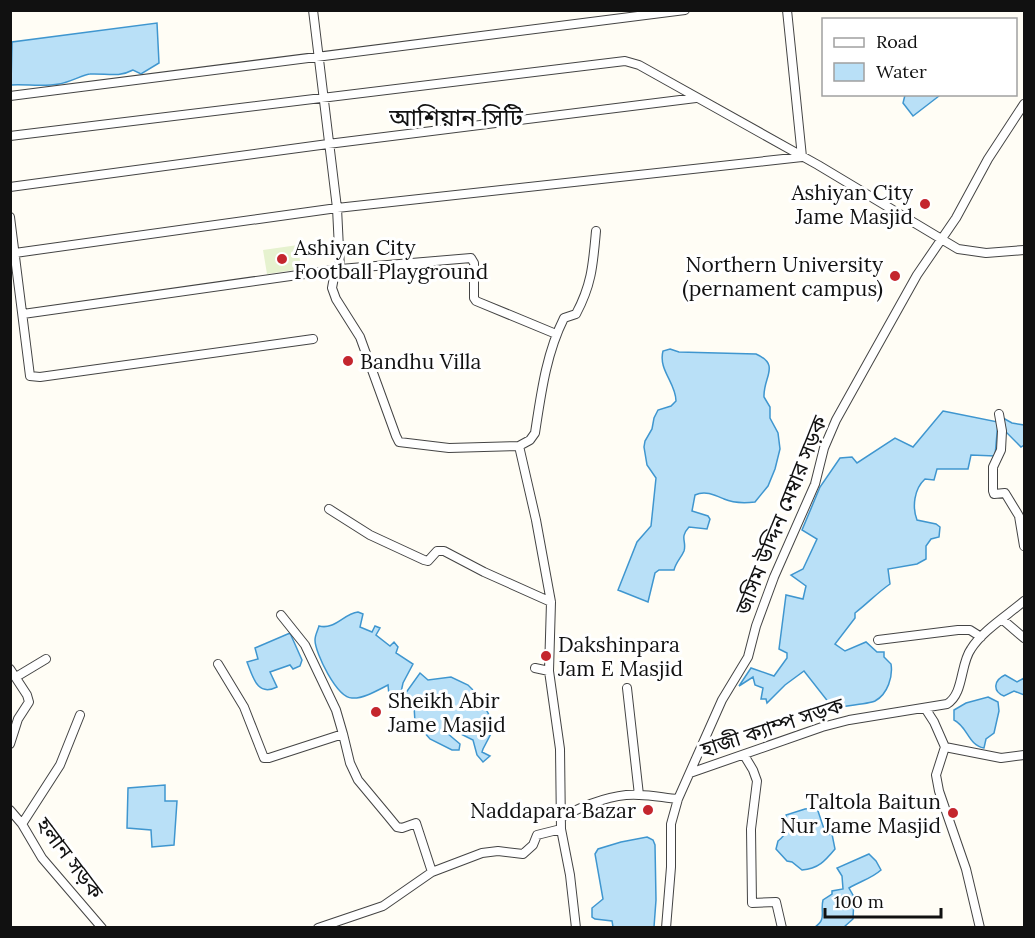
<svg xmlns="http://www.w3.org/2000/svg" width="1035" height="938" font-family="Lora,'Noto Sans Bengali',serif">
	<rect width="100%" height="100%" fill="#fffdf5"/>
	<path fill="#e6f2cf" d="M298,245L301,269L267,274L263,250Z"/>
	<path fill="#b9e0f7" stroke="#3f96cf" stroke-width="1.5" d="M157,23L159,63L141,74L133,70C118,78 106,73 90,74C85,74 68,83 59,84C43,87 26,84 11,85L12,42Z
		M905,95H939V96L913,116L903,103Z
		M670,349L679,352L756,354C781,365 763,377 764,397L770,407V418L778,433L780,449L775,469L768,486L755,502C746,503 733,503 724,499C715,495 705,490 695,495L692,511L708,516L710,519L707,529L689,527C679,538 687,541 684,551C681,558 676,562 674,570H659L655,573L648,602L618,590L637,542L651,526L656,478L647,465L644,447L645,441L652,429L654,418L658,410L671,406L676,401C676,383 658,370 663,351Z
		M943,411L998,422L995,456L971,455L968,469H937L934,480L925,479C914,489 912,507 917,520L936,524L940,527L939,537L931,539L926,546V559L917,564L888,569L890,584C877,593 868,603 855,613V618L835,644L845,651L866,642L877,652H884V657L891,664C893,676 888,694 875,701C869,704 842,706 833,708L804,671L785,685L767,703L766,699H761L763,688L755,685L753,677L739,686L751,668L774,676L787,658V653L779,649L786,595L803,599L806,586L791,575L803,569L817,539L802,530L820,487L840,458L852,457L857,463L895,438L913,447Z
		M1003,418L1012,423L1024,425V445L1021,447L1006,432Z
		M358,612L363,614L360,627L372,632L375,626L380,628L376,635L390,646L394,642L398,647L396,653L413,664L403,683L400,697L394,700L389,695L388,685C378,690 363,699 352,698C337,698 315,653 315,640C315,635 318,630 319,626C335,630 343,614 358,612Z
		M290,633L302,660L300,666L293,669L290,665L270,672L277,687C257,697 253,677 247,662L258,659L255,648Z
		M420,673L428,680L451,677L468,685L482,699L485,694L493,704L487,711L495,726L483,749L482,752L490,756L483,762L477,755L473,740L451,729L447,733L460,744L459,750H452L430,739L415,722L414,706L405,694Z
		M1005,675L1017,682L1024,678V695L1014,691L1004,696C992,691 994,680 1005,675Z
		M988,697L998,702L999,711L994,733L986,739L984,748C968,745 968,727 954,720V710L966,703Z
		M165,785V801H177L174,845L152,847L151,830L127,828L128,788Z
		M813,808L818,811L826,835L832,834L835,849C825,861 818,869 802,870L792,862L787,861L776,849L778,841C788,833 788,828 786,815L805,809Z
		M647,837L653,840L655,845L656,900L654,927H613L612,921L595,919L592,917V908L603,899L595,854L598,849L621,842Z
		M869,854L876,861L881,870C871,879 860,881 849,888L854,897L853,919L844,927H815C827,919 820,912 823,900L832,894V891L843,889L842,876L837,868Z"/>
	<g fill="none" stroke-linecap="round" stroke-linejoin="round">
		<g stroke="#444" stroke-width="10">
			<path id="street" d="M313,10L337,208L340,269L334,277L332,288L336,299L360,337L396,436L399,442L449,448L519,446
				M10,96L685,10
				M10,136L625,61L639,65L818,165L958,249L986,253L1024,250
				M10,187L328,144L696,98
				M10,217L30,376L40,377L313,339
				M15,253L337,208L802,157L787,10
				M23,314L340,269L471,258L474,263V298L476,301L556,334
				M999,414L1002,431L1001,450L993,467V491L994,494L1005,493L1019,516L1024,546
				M329,509L370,535L424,560L428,561L437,551H444L484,572L551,602
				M281,615L305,645L336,710L343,734
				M1003,620L1024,638
				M878,640L958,630H970L981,637
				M218,664L244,707L264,758H269L343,734L350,763L358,780L388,816L397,827L402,828L416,823L432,872
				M535,668L549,671
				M10,669L27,695L29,702L18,719L10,744
				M16,677L46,659
				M627,688L639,795
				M925,708L934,722L945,747
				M945,747L936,775L939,791L966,869L980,928
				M945,747L1001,758L1024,755
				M744,755L753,770L757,781L751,829L752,903L776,902L782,928
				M690,773L822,727L849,720L947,704C964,694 960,664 971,649C982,631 1008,615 1024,601
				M10,810L22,824L42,858L102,928
				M562,817C585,805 613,793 639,795C652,795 665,798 678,799
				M22,824L60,765L80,715
				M318,928L383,906L432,872L482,853L498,851L523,854L533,845L537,835L561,829
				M576,928L570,875L561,829L560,749L549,671L551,602L536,520L519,446L530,440L535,433C541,394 546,354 564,318L576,314C592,284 593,264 596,231
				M666,928L671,867V824L678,799L722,700L748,657L756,626L774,577L815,484L824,448L836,420L870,359L917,275L956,218L988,159L1024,104"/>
		</g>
		<use href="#street" stroke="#fff" stroke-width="8"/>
	</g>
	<g fill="#c4262e" stroke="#fff" stroke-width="2">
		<circle cx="925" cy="204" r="6"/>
		<circle cx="282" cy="259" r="6"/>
		<circle cx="895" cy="276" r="6"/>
		<circle cx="348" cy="361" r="6"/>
		<circle cx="546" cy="656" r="6"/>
		<circle cx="376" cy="712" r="6"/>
		<circle cx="648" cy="810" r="6"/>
		<circle cx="953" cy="813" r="6"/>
	</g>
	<g text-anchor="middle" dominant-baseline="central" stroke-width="6" stroke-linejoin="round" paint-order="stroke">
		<g font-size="21" fill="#111" stroke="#fff" text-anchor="end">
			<text x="913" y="192">Ashiyan City<tspan x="913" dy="24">Jame Masjid</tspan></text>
			<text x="294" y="247" text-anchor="start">Ashiyan City<tspan x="294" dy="24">Football Playground</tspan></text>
			<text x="883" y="264">Northern University<tspan x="883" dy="24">(pernament campus)</tspan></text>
			<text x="360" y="361" text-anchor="start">Bandhu Villa</text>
			<text x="558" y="644" text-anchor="start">Dakshinpara<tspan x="558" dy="24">Jam E Masjid</tspan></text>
			<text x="388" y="700" text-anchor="start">Sheikh Abir<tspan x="388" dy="24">Jame Masjid</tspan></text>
			<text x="941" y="801">Taltola Baitun<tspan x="941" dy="24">Nur Jame Masjid</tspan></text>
			<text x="636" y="810">Naddapara Bazar</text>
		</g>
		<g font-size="21" fill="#111" stroke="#fff">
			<text transform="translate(781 515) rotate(-68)">জসিম উদ্দিন মেম্বার সড়ক</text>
			<text transform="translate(772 727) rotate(-18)">হাজী ক্যাম্প সড়ক</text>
			<text transform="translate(70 858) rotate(53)">হলান সড়ক</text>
		</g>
		<g font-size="24" fill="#111" stroke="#fff">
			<text x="456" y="117">আশিয়ান সিটি</text>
		</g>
	</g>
	<rect width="1035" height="938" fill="none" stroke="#111111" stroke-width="24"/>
	<rect x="822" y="18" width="195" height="78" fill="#ffffff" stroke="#a0a0a0" stroke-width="1.5"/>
	<rect x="834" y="38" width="30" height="9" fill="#ffffff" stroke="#a0a0a0" stroke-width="1.5"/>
	<text x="876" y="48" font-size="18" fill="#111111">Road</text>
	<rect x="834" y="63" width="30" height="18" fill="#b9e0f7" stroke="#a0a0a0" stroke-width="1.5"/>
	<text x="876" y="78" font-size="18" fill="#111111">Water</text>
	<path d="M825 908v9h116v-9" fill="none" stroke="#111111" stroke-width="3"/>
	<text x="834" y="908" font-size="18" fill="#111111" stroke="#ffffff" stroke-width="4.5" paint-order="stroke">100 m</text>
</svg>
